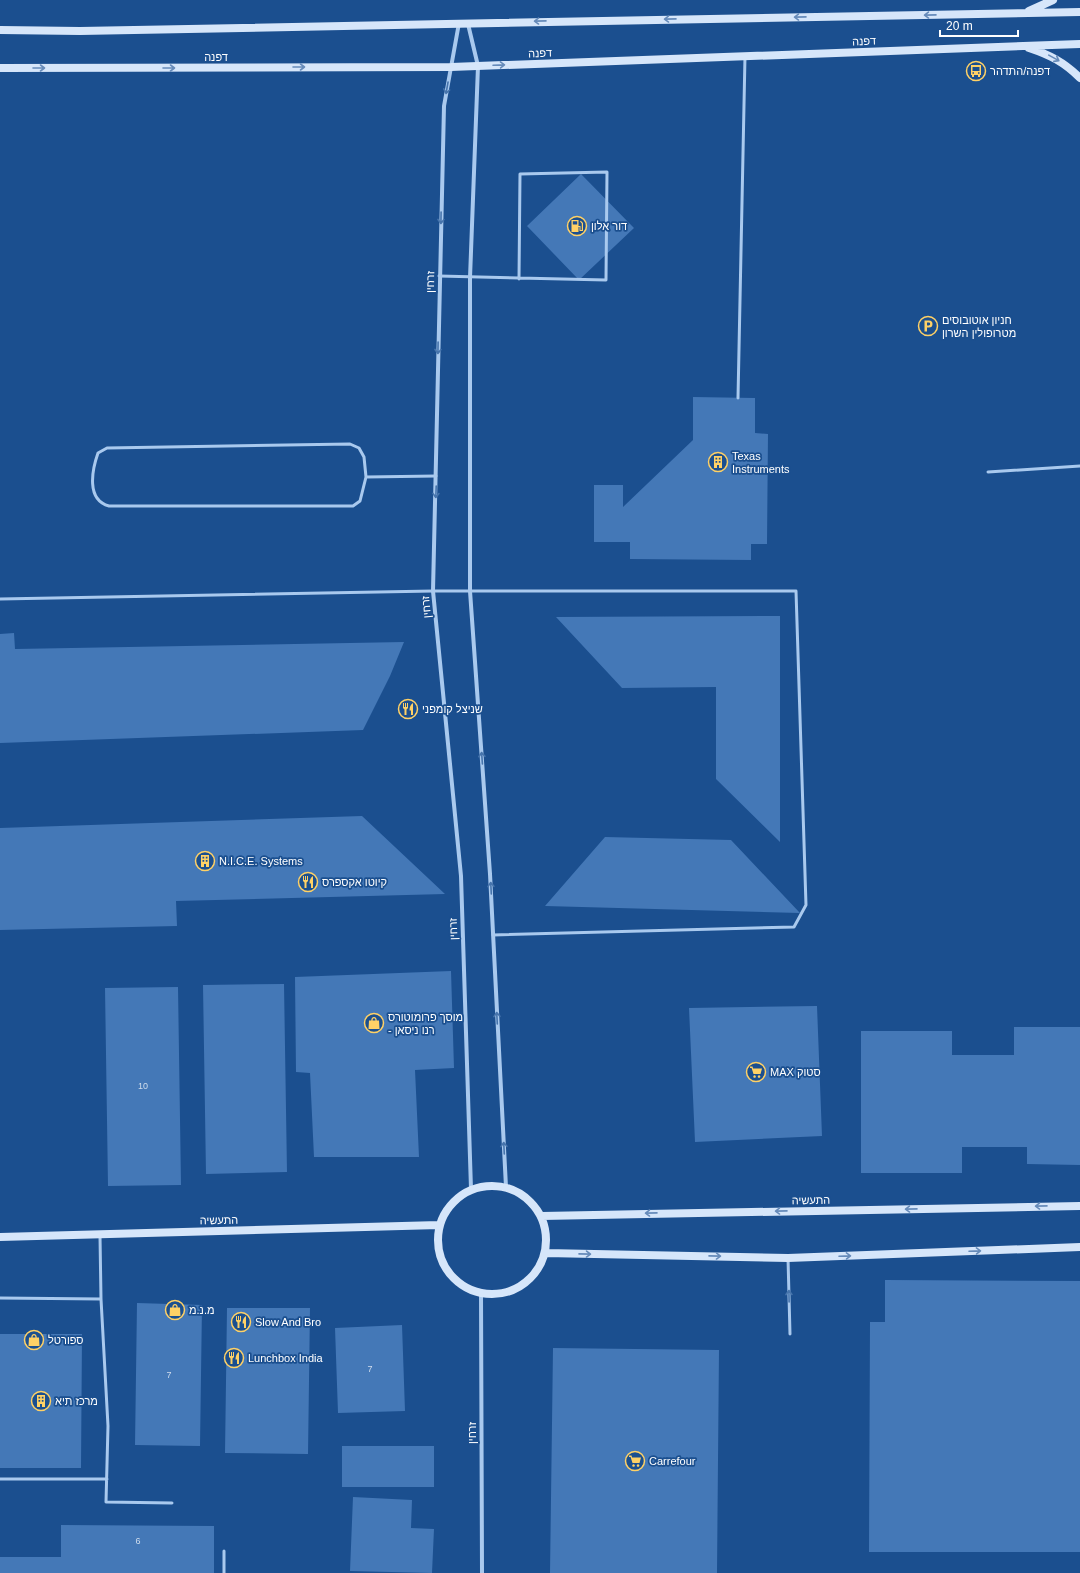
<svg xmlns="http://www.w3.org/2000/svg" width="1080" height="1573" font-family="Helvetica,Heebo,sans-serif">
	<rect width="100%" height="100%" fill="#1b4f8f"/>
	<path fill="#4478b7" d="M581,174L634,228L579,280L527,226Z
		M693,397L755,398V433L768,434L767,544H751V560L630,559V542H594V485H623V507L693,440Z
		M780,616V842L716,779V687L622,688L556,617Z
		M14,633L15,649L404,642L390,676L363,730L0,743V634Z
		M362,816L445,894L176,901L177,926L0,930V828Z
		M605,837L731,840L800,913L545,906Z
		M451,971L454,1068L415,1070L419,1157H314L310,1073L296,1072L295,977Z
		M284,984L287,1172L206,1174L203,985Z
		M178,987L181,1185L108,1186L105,988Z
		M817,1006L822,1136L695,1142L689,1008Z
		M1014,1027H1080V1165L1027,1164V1147H962V1173H861V1031H952V1055H1014Z
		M885,1280L1080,1281V1552H869L870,1322H885Z
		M137,1303L202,1305L200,1446L135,1445Z
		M227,1308H310L308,1454L225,1453Z
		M402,1325L405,1411L338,1413L335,1328Z
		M0,1334H82L81,1468H0Z
		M553,1348L719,1350L717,1573H550Z
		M342,1446H434V1487H342Z
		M353,1497L412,1500L411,1528L434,1529L432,1573L350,1571Z
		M61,1525L214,1526V1573H0V1557H61Z"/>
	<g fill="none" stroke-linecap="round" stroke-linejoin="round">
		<path stroke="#a9c9ee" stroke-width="3" d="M439,276L606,280L607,172L520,174L519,279
			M738,398L745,56
			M350,444L359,448L364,457L366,477L360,501L353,506H109C86,500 92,470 98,453L107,448Z
			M988,472L1080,466
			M366,477L436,476
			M0,599L433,591H796L806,905L794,927L493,935
			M100,1236L101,1299L108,1426L106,1502L172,1503
			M788,1258L790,1334
			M0,1298L101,1299
			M0,1479H107
			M224,1573V1551"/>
		<path stroke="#a9c9ee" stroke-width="4" d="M459,23L444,106L433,591L461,876L471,1189
			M468,24L478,66L470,278V591L490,874L506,1187
			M481,1293L482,1573"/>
		<path stroke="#d6e6fa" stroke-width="8" d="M1029,11L1053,0
			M0,30L80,31L1080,12
			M1029,48C1050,55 1064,62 1080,78
			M0,68L451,67L1080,44
			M438 1240a54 54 0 1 1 108 0a54 54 0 1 1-108 0Z
			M542,1216L1080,1206
			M0,1237L439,1225
			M546,1253L788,1258L1080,1247"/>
	</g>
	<defs><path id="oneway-shaft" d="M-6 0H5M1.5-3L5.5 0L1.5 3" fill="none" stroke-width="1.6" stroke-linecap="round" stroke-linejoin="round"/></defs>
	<g stroke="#668bba">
		<use href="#oneway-shaft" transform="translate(930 15) rotate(179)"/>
		<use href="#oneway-shaft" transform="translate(800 17) rotate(179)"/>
		<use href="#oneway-shaft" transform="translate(670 19) rotate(179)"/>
		<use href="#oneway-shaft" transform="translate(540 21) rotate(179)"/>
		<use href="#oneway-shaft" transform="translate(1054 58) rotate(29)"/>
		<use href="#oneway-shaft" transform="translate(499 65) rotate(-2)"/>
		<use href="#oneway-shaft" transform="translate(299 67)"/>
		<use href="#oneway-shaft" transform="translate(39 68)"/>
		<use href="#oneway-shaft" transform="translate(169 68)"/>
		<use href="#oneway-shaft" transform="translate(1041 1206) rotate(179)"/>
		<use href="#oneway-shaft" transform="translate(911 1209) rotate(179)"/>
		<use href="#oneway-shaft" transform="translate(781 1211) rotate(179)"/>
		<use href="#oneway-shaft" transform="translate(651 1213) rotate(179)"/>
		<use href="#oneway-shaft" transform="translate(975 1251) rotate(-2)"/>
		<use href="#oneway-shaft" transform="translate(585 1254) rotate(1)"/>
		<use href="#oneway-shaft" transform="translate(715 1256) rotate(1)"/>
		<use href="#oneway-shaft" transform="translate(845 1256) rotate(-2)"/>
	</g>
	<g stroke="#4674ac">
		<use href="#oneway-shaft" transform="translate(447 88) rotate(100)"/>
		<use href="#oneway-shaft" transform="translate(441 218) rotate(91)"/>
		<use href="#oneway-shaft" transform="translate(438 348) rotate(91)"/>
		<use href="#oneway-shaft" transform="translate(436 492) rotate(92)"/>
		<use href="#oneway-shaft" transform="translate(482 758) rotate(-94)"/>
		<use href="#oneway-shaft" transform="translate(491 888) rotate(-93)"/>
		<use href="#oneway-shaft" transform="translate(497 1018) rotate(-93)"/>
		<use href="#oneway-shaft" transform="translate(504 1148) rotate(-93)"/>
		<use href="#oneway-shaft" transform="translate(789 1296) rotate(-91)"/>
	</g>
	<defs>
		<g id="bus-ring" transform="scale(1)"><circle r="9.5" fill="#1b4f8f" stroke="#ffd166" stroke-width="1.5"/><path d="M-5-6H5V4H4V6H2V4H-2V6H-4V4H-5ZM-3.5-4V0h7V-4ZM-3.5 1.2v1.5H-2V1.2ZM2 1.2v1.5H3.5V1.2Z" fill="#ffd166"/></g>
		<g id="fuel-ring" transform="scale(1)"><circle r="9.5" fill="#1b4f8f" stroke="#ffd166" stroke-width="1.5"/><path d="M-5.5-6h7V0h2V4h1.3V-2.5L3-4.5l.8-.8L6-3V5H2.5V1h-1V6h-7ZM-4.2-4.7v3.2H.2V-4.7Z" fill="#ffd166"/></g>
		<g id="parking-ring" transform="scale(1)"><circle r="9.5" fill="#1b4f8f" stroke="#ffd166" stroke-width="1.5"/><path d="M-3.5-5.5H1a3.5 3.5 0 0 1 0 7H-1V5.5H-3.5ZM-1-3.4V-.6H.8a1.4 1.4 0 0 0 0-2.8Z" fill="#ffd166"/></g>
		<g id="building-ring" transform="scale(1)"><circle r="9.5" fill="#1b4f8f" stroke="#ffd166" stroke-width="1.5"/><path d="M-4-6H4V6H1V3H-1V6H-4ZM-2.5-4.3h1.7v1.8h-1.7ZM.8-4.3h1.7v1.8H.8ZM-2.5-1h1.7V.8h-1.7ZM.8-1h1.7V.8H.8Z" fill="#ffd166"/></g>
		<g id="restaurant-ring" transform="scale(1)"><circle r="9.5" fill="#1b4f8f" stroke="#ffd166" stroke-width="1.5"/><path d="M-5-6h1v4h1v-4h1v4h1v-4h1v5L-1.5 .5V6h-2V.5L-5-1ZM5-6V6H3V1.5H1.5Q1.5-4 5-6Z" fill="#ffd166"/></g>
		<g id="shop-ring" transform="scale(1)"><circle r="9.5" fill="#1b4f8f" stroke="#ffd166" stroke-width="1.5"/><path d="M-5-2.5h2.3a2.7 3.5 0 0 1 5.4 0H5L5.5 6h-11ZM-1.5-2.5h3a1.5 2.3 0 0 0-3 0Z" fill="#ffd166"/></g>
		<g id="supermarket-ring" transform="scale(1)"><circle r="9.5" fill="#1b4f8f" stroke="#ffd166" stroke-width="1.5"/><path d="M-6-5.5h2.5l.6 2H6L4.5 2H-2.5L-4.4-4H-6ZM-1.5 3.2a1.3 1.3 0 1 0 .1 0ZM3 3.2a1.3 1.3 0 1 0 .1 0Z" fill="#ffd166"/></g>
	</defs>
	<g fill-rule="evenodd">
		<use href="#bus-ring" x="976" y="71"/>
		<use href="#fuel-ring" x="577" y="226"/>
		<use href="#parking-ring" x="928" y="326"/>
		<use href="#building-ring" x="718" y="462"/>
		<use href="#restaurant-ring" x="408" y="709"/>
		<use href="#building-ring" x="205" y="861"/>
		<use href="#restaurant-ring" x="308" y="882"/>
		<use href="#shop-ring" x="374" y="1023"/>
		<use href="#supermarket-ring" x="756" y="1072"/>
		<use href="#shop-ring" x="175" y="1310"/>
		<use href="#restaurant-ring" x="241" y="1322"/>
		<use href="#shop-ring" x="34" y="1340"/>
		<use href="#restaurant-ring" x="234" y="1358"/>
		<use href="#building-ring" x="41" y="1401"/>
		<use href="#supermarket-ring" x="635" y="1461"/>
	</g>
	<g text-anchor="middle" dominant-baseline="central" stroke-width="3.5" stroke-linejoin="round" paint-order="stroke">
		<g font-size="9" fill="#d0dded">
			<text x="143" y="1086">10</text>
			<text x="370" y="1369">7</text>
			<text x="169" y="1375">7</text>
			<text x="138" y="1541">6</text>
		</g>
		<g font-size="11" fill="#fff" stroke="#1b4f8f">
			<text transform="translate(864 41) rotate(-2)">דפנה</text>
			<text transform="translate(540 53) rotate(-2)">דפנה</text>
			<text x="216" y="57">דפנה</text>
			<text transform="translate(430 282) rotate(-89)">זרחין</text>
			<text transform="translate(426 607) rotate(-95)">זרחין</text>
			<text transform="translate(453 929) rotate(-92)">זרחין</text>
			<text transform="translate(811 1200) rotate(-1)">התעשיה</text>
			<text transform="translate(219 1220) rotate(-1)">התעשיה</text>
			<text transform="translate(472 1433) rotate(-90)">זרחין</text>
		</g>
		<g font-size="11" fill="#fff" stroke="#1b4f8f" text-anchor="start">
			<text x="990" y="71">דפנה/התדהר</text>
			<text x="591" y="226">דור אלון</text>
			<text x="942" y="320">חניון אוטובוסים<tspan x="942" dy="13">מטרופולין השרון</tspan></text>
			<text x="732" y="456">Texas<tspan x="732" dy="13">Instruments</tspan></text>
			<text x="422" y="709">שניצל קומפני</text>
			<text x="219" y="861">N.I.C.E. Systems</text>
			<text x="322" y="882">קיוטו אקספרס</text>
			<text x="388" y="1017">מוסך פרומוטורס<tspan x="388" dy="13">- רנו ניסאן</tspan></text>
			<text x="770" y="1072">MAX סטוק</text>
			<text x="189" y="1310">מ.נ.מ</text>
			<text x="255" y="1322">Slow And Bro</text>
			<text x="48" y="1340">ספורטל</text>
			<text x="248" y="1358">Lunchbox India</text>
			<text x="55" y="1401">מרכז תיא</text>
			<text x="649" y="1461">Carrefour</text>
		</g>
	</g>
	<path d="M940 30v6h78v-6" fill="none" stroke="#ffffff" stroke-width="2"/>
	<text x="946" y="30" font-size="12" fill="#ffffff" stroke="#1b4f8f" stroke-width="3" paint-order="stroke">20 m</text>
</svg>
